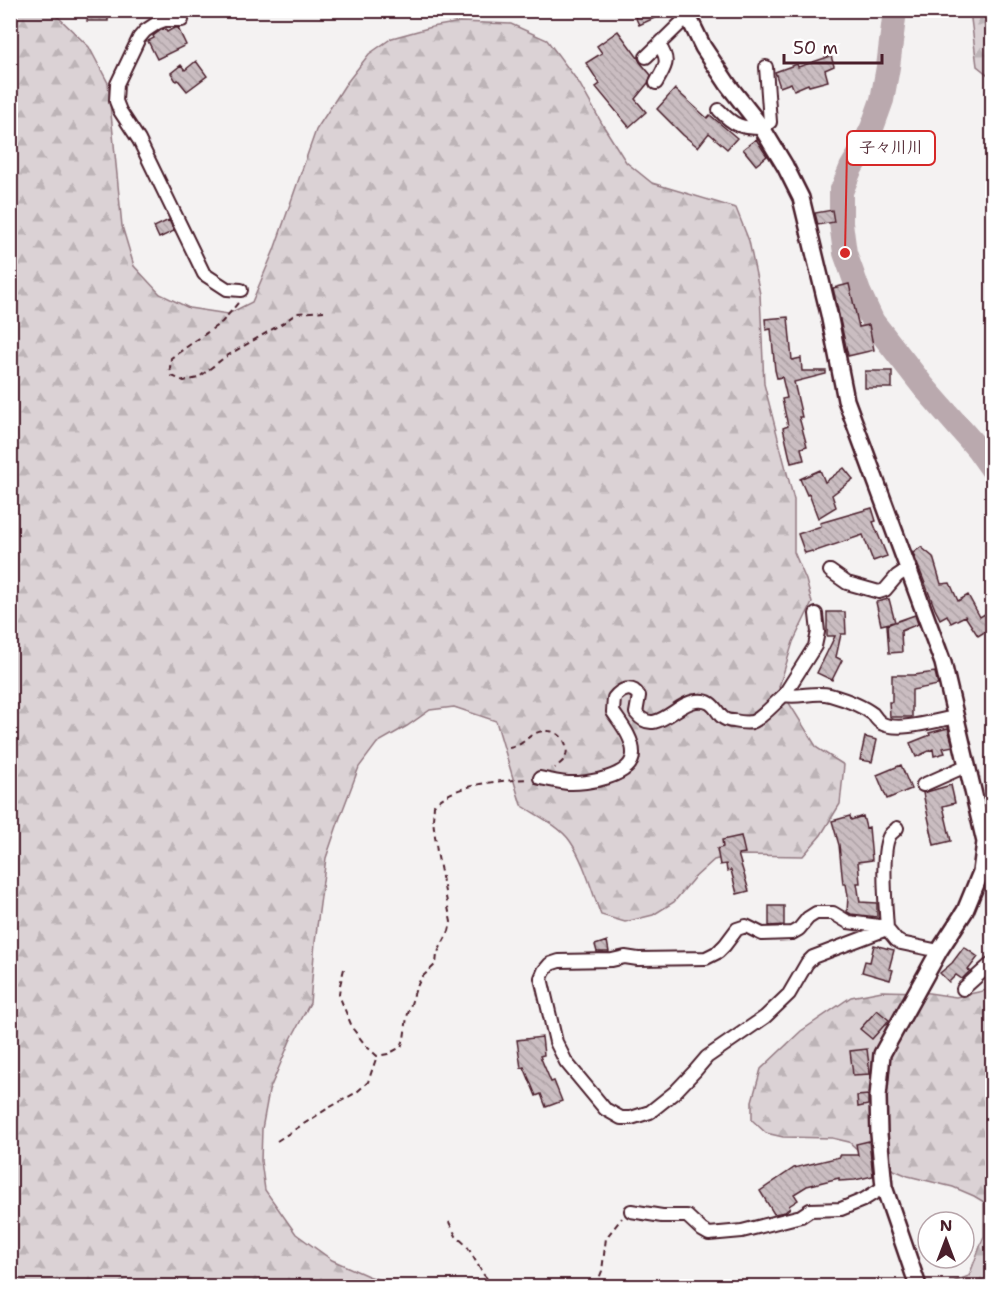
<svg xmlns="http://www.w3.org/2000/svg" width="1003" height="1297" font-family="'Shantell Sans','Klee One',sans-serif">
	<defs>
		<pattern id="forest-firs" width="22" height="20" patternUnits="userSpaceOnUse" patternTransform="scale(1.5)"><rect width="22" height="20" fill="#dbd2d5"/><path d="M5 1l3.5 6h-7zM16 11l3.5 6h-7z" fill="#bdb4b7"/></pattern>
		<pattern id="building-back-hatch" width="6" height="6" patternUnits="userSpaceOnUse" patternTransform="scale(1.5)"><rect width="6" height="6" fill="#cabdc1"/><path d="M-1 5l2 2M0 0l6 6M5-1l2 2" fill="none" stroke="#afa2a6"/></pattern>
	</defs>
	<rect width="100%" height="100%" fill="#f4f2f2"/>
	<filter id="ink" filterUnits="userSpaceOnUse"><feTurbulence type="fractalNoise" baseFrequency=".0167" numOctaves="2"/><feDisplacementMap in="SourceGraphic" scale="12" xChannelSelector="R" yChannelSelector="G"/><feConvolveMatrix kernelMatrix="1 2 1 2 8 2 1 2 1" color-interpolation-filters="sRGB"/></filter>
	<g filter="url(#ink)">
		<path fill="url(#forest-firs)" stroke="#927880" stroke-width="1.5" d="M10,11H54L56,15L89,47L108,83L122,226L134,266L160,294L189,308L228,314L252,302L274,250L316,130L345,85L369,54L392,38L432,27L460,22L511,24L547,40L579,83L604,127L626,162L652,183L736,208L749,241L760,294L764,384L794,500V552L806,580L812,603L793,642L779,687L817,748L844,765L840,804L821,835L803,856L735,855L714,860L693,879L674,902L653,915L625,922L601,915C592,892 584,861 570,841C560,826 536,815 521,805L496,721L454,707L430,710L407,726L377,743L359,767L339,820L326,858L315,942L310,1003L290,1041L269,1091L262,1129L261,1161L265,1190L296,1234L332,1260L368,1276L398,1286H11Z
			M970,11H992V78L977,66Z
			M992,989V1286H942L969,1276L984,1236V1202L974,1196L953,1187L908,1176L868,1159L849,1142L832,1138L783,1137L766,1133L752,1120V1101L761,1069L801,1031L851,997L882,991L922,992L956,997Z"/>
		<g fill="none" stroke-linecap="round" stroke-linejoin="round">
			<path stroke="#baa9ae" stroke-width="24" d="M895,10L888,67L882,100L872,128L860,153L851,168L841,192V223L845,253L859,292L873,322L923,386L977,448L992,469"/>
		</g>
		<path fill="url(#building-back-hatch)" stroke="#4a1f2b" stroke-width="1.5" d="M88,10H108V21H87Z
			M644,10H672L639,25L634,14Z
			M174,28H178L186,45L157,59L148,41L154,38L153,36L161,30L165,29L167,32Z
			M618,31L638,58L640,62L651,75L648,83L635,99L646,112L629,127L596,87L600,84L586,63L602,53L597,46Z
			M831,56L834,66L825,70L828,81L809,86L808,84L794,90L791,83L780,87L775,72L797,64L798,67Z
			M196,61L207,76L187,91L178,80L176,81L171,73L181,65L185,70Z
			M675,89L707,118L710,115L737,138L727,149L709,133L698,147L683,135L657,109Z
			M756,139L767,156L756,165L743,149Z
			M832,210L834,222L818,225L815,213Z
			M169,220L174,231L159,238L154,227Z
			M849,284L859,327L869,325L874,350L848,356L833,288Z
			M788,317L792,360L801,358L802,371H826V374L794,382L802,417H799L807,446L801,448L804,460L791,463L783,428L788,426L782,399L787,398L782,377L777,378L775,370L771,329L766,330L765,319Z
			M865,371H892V388H865Z
			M844,468L853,479L832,495L836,507L818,518L809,494L807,495L800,479L820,470L825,482Z
			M872,508L876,521L873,522L887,556L873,561L863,535L813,552L812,551L805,553L798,534L821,526L820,523Z
			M921,547L933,557L941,584L950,583L958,601L968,595L980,617L993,609V627L978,636L965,616L951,623L947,615L940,619L935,609L913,553Z
			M889,599L895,622L915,615L918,624L901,631L902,652L889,653L887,625L894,622L881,625L876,602Z
			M827,612H845L846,634H841L836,657L842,660L832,680L817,673L835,636H827Z
			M935,672L938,685L912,690V717H890L889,702H892V675H914Z
			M948,728L953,746L943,748L945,753L934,756L933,749L916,757L910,743L930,735L929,733Z
			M865,737L877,740L872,762L860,760Z
			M901,765L911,789L887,799L877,775Z
			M951,785L955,803L943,806L951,841L934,845L923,793Z
			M850,816L851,820L863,816L866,828L869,827L872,860L858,862L860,883H857L860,902L877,903V917L851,914L847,912L848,896L846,884H843L839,845L832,821Z
			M741,836L745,853L738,854L749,891L737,894L731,870L727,871L726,864L720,865L717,849L723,847L722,840Z
			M769,906H784V925L769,926Z
			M607,941L609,952H597L595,945Z
			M874,945L894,950L889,969L893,970L890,980L862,972L865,961L870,962Z
			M964,947L978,957L968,970L970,971L962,979L956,975L949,982L940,973L952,963Z
			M877,1010L889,1020L872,1039L860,1029Z
			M542,1037L544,1055L540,1056L551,1082L554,1081L562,1101L546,1107L541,1094L536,1096L524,1067L521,1068L517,1040Z
			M867,1049L870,1074L853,1075L850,1051Z
			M868,1095V1105L858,1107L857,1096Z
			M869,1141L873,1176L855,1180L839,1181V1178L807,1186L794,1194L798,1200L789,1206L790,1208L785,1212L774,1214L760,1191L794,1168L840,1157V1155H858L856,1144Z"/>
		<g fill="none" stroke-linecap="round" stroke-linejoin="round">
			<g stroke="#4a1f2b" stroke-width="16">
				<path id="minor" d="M180,10L182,20H165L157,23L145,31L139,38L117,84L116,101L120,111L139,140L204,274L227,289L241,290
					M646,57L687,17
					M656,83C665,66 671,62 659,45
					M719,110C734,126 741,128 762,128L770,122L766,67
					M830,571L847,583L879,592L885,590L897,576L909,568
					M816,614L818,632L815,646L784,695C799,698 815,691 830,695C844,699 861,705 873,714C876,718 878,722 883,724C901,732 937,720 956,717
					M540,778C549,780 558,782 568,783C586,784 634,777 633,753C633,738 621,724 613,712L614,698C621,689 632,685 639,696L636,713C655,738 676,703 696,701C711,699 714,707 721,716C725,720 728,721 734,721C739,722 746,723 752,722C761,719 776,702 784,695
					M923,785L968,765
					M887,927L848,922L833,913H816L808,918L799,929L792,933L762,934L746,926L737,929L725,945L718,952L706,958L638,959L625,957L612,960L559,961L550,964L544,971L541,978L556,1042L566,1062L605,1109L621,1118H631L650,1112L675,1092L695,1071L707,1057L765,1017L789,994L807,963L813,957L887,929L896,940L901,943L939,951
					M887,929C886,909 880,850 890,835C892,832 895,831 897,828
					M963,989L992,963
					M631,1211L662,1216H687L702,1230L709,1234L742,1231L801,1216L810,1210L841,1209L863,1200L884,1187"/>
			</g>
			<g stroke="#4a1f2b" stroke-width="20">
				<path id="tertiary" d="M685,10L703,47L729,86L762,128L785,166L801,198L829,314L846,400L943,663L985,842L981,872L965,911L939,951L882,1054L878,1097L879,1134L884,1187L918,1286"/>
			</g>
			<path stroke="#4a1f2b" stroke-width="2" stroke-dasharray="6 4.5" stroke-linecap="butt" d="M238,303L222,322L171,358L170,368L172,376L184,381L198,378L225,357L283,323L297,313L324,311
				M509,748C514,747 519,745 523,742C530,736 537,730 548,731C561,731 571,746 565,758C563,762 558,765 555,768
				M344,969L340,985L339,995L345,1010L353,1029L367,1047L377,1056L388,1054L401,1047L404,1039L407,1017L415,991L421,978L436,964L437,954L449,931L451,922L437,852L433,820L434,805C456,783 499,781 528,779
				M277,1141L327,1109L357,1092L368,1082L377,1056
				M449,1222L456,1236L467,1246L483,1274L494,1286
				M596,1286L602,1271L606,1238L622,1218"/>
			<use href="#minor" stroke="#fff" stroke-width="12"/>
			<use href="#tertiary" stroke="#fff" stroke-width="15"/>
		</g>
	</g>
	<path fill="none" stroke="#d62828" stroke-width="2" d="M845 253L847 148"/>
	<circle fill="#d62828" stroke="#fff" stroke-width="2" cx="845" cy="253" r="6"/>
	<rect fill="#fff" stroke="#d62828" stroke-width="2" x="847" y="131" width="88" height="34" rx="6"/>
	<g font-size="16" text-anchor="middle" font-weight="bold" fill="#4a1f2b">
		<text x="891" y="153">子々川川</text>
	</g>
	<rect width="1003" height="1297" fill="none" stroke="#fff" stroke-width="36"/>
	<rect x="18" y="18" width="967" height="1261" fill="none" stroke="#4a1f2b" stroke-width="2" filter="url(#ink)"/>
	<g transform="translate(946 1240)"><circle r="28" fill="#ffffff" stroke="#b7a5aa" stroke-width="1.5"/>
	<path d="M0-4.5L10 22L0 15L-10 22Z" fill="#4a1f2b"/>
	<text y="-9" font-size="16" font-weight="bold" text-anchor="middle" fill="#4a1f2b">N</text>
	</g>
	<path d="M784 54v9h98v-9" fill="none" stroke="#4a1f2b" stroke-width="3"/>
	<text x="793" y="54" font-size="18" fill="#4a1f2b" stroke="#ffffff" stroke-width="4.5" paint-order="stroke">50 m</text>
</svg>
